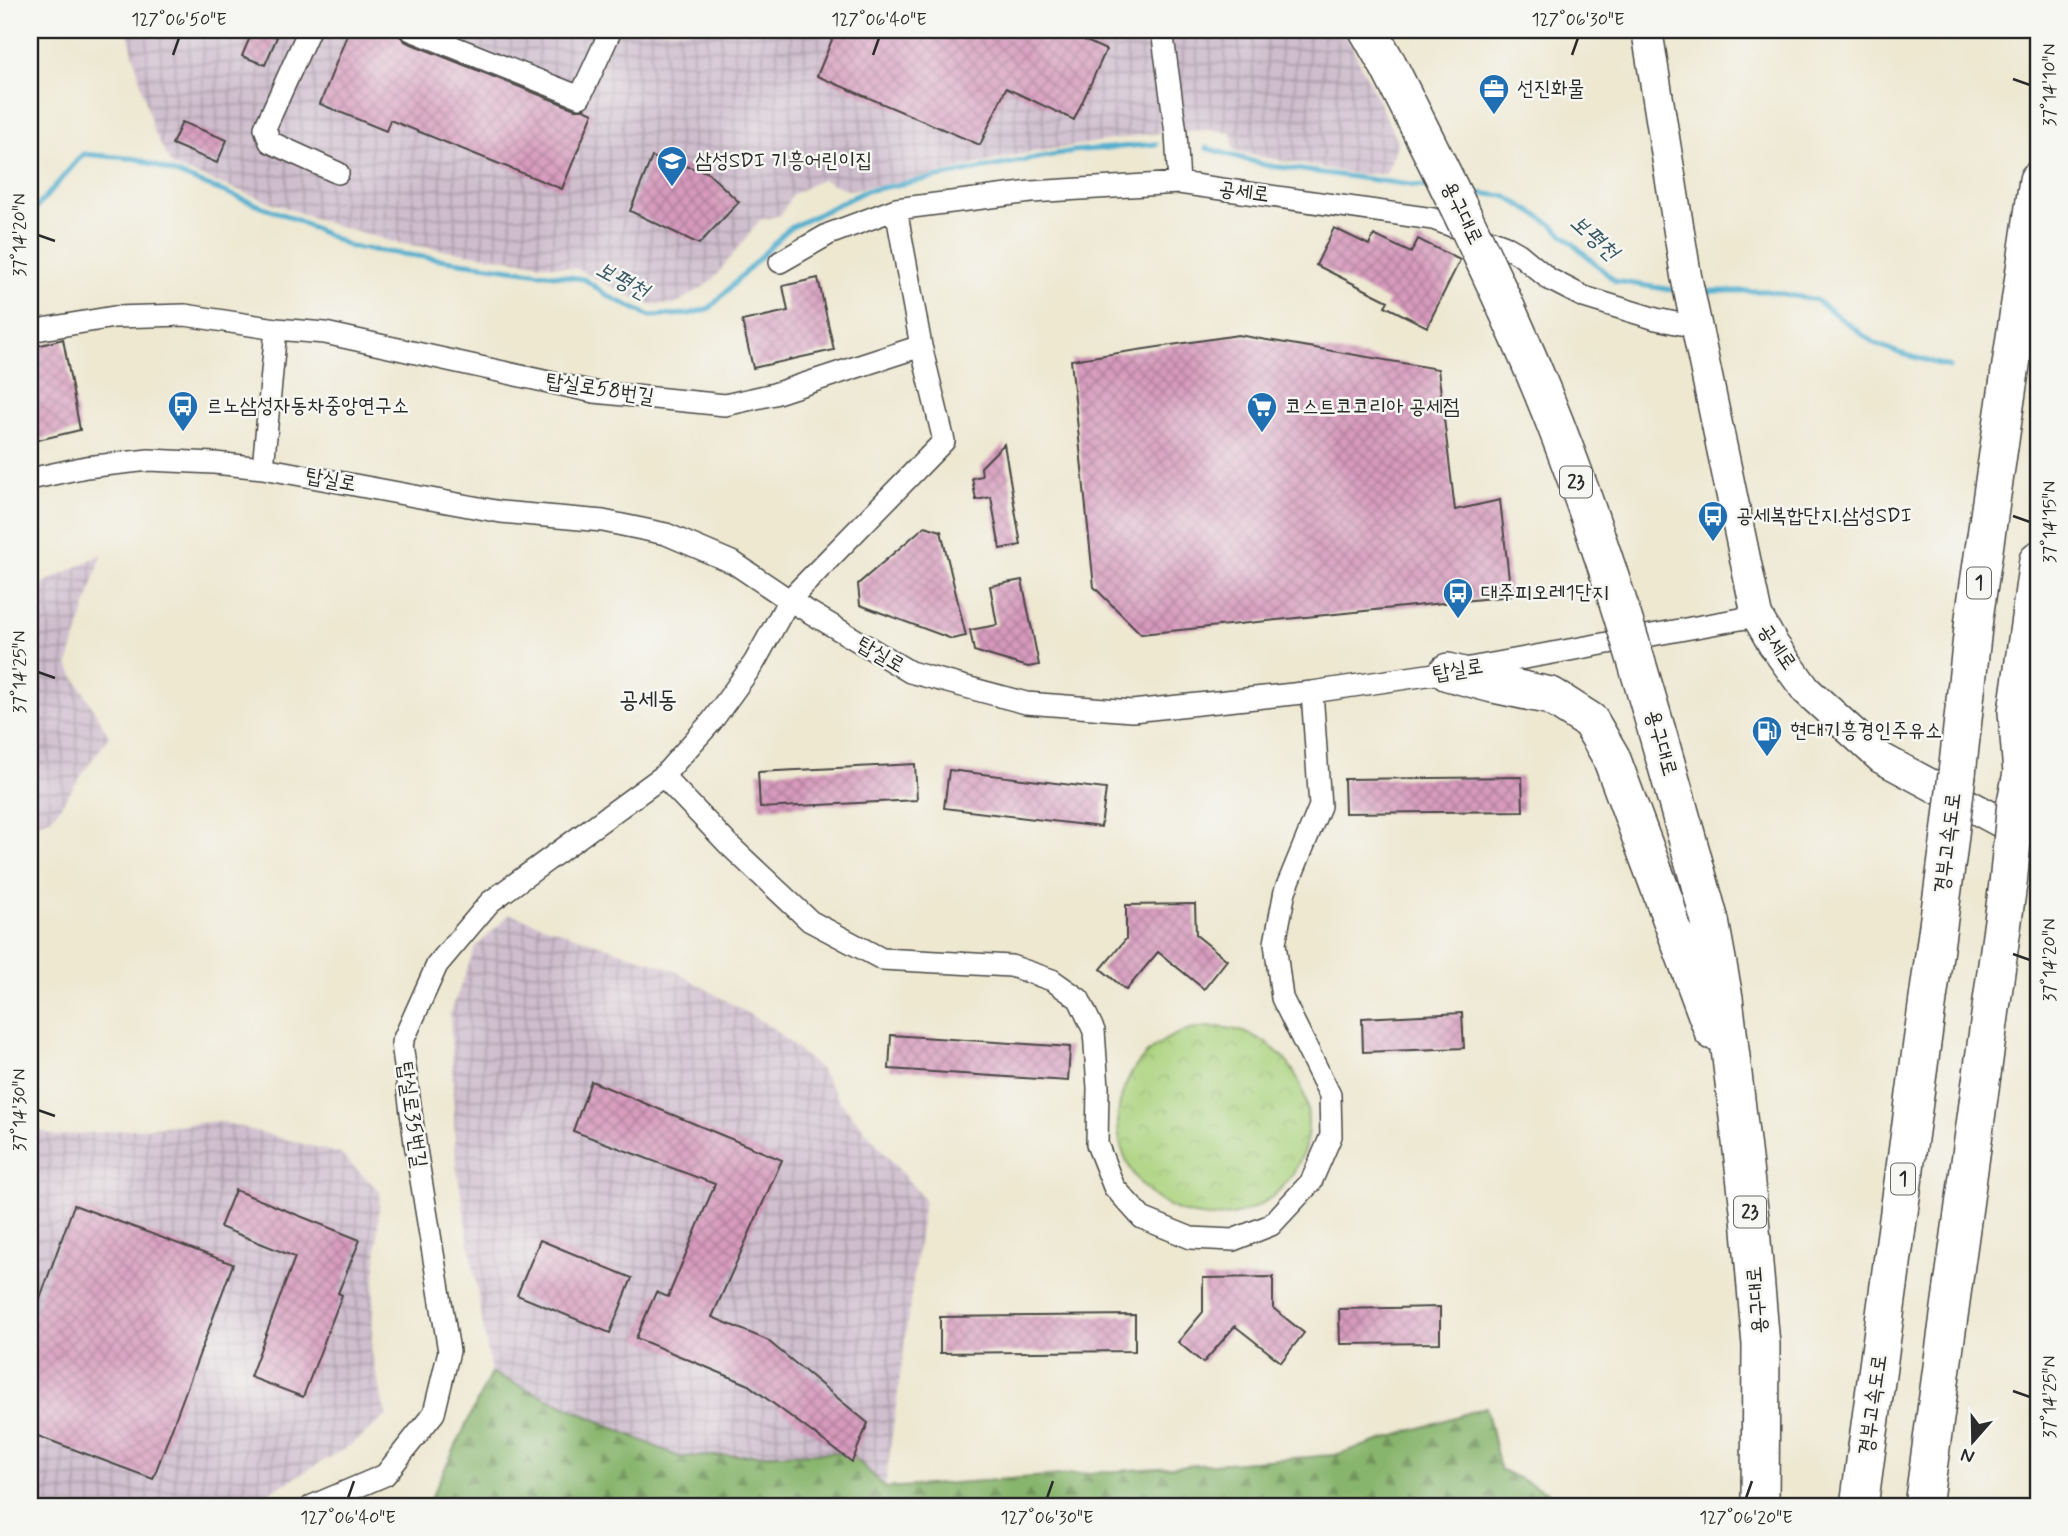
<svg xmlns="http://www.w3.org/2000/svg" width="2068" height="1536" font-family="Mynerve,'Poor Story',sans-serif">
	<defs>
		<pattern id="industrial-grid" width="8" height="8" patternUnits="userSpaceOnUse" patternTransform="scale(1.75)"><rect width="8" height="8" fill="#cfbdce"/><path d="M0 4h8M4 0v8" fill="none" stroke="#a89aa7"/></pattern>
		<pattern id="forest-firs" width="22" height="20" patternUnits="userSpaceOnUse" patternTransform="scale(1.75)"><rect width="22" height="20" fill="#88b56d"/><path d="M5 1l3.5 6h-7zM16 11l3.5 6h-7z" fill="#6f935a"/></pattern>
		<pattern id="park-crowns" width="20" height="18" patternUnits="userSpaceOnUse" patternTransform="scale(1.75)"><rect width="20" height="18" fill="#abd37e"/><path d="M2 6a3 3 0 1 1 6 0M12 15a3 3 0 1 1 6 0" fill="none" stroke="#93b56d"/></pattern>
		<pattern id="building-cross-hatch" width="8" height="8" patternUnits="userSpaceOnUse" patternTransform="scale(1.75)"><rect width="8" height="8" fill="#d79abd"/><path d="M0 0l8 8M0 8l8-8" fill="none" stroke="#af7e9a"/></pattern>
	</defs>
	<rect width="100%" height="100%" fill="#f6f6f2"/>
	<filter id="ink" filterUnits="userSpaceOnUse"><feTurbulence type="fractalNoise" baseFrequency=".0143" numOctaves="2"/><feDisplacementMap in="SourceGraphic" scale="14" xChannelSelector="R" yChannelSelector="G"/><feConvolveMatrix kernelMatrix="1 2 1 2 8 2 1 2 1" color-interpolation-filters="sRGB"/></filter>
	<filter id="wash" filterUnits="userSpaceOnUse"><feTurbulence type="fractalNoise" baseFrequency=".00686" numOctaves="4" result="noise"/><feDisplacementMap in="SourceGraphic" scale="28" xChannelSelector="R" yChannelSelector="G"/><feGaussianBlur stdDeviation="1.57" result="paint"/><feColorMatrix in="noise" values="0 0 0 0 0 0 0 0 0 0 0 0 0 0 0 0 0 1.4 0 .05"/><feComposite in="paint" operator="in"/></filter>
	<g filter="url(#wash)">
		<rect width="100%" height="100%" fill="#eee8d1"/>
		<path fill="url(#industrial-grid)" d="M141,30H1344L1398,142L1386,174H1357L1261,157L1234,150L1231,133L1208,130L1148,134L1016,155L915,179L848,190L821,179L792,195L781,215L760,220L711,282L674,305L646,304L578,269L397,243L330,224L172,166L153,130L128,33Z
			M102,554L68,665L109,736L52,818L30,826V590Z
			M510,914L672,969L771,1027L820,1069L839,1100L924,1199L885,1488L848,1452L679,1457L491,1373L456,1164L450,1014L475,948Z
			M219,1121L340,1154L380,1191L371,1350L386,1416L351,1445L246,1506H30V1127L56,1136Z"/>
		<path fill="url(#forest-firs)" stroke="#5a704c" stroke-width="2" d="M491,1373L679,1457L849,1452L886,1488L1335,1455L1486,1407L1500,1469L1575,1506H427Z"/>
		<path fill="url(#park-crowns)" stroke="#6b7f54" stroke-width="2" d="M1118 1122a95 95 0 1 1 190 0a95 95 0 1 1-190 0Z"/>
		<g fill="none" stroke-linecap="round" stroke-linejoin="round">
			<path stroke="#4fadce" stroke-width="5" d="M1206,148L1265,165L1433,188
				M1467,192L1505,196L1550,223L1615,281L1679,291
				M30,215L83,154L138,159L295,219L351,247L584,279L608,296L650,316L689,314L710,308L788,229L865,191L1073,151L1156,144
				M1699,291H1767L1816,300L1874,343L1899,353L1950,367"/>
		</g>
		<g id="blocks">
			<path fill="url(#building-cross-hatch)" d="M253,30H260L277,37L265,65L242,56Z
				M349,30H387L399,35L406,42L575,109H584L593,113L562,189L390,120L386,131L320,104Z
				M836,30H982L1000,38L1004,30H1062L1106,50L1074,120L1006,88L980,145L817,76Z
				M182,122L227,140L217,163L172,144Z
				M652,157L707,172L739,202L699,244L630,211Z
				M1334,228L1369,245L1374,235L1411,253L1418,239L1460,260L1427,327L1385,306L1388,301L1316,265Z
				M818,278L834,350L753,368L742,321L788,311L783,286Z
				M1238,335L1438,369L1455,510L1500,500L1511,596L1141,634L1094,587L1071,360Z
				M63,339L80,430L30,442V348Z
				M1004,444L1021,545L1000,549L991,497L976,500L972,478L982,476L981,467Z
				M925,526L941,531L966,636L952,639L860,605L858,584Z
				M1022,580L1039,665L1028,667L974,651L970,630L997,625L990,586Z
				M915,764L917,800L760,808L758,772Z
				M949,770L1106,789L1101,827L944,808Z
				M1522,777L1523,811L1345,813L1344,779Z
				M1195,904L1196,935L1227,960L1204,989L1158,952L1126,990L1101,969L1126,939V905Z
				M1462,1013L1464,1048L1363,1052L1362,1018Z
				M891,1035L1070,1047L1068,1081L889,1069Z
				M591,1081L782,1160L712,1317L767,1340L868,1423L852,1462L747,1384L636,1338L656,1292L668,1297L715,1184L573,1131Z
				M235,1190L360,1240L338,1293L342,1295L303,1397L250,1377L295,1257L220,1227Z
				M74,1205L233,1264L153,1479L30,1433V1326Z
				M540,1240L632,1278L610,1333L517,1295Z
				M1273,1277V1308L1304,1333L1281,1362L1235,1326L1203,1363L1178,1342L1203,1312V1278Z
				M1440,1307V1343L1340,1344L1339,1309Z
				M1135,1315V1351L940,1353V1317Z"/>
		</g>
	</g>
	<g filter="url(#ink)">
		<use href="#blocks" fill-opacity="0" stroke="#484744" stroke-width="2"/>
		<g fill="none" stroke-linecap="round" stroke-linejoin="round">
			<g stroke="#484744" stroke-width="24">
				<path id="street" d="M309,30L265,128L270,142L338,173
					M411,30L580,97L611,30
					M1162,30L1176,133L1179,183
					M780,262L829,234L896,209L1031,192L1179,183L1433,219L1503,245L1519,254L1549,279L1584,297L1656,319L1696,327
					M276,329L325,333L594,392L725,405L774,394L921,346
					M30,331L114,317L185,315L276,329L263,468
					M30,479L86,467L149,460L214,463L263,468L501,512L603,521L666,534L734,563L789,600L910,672L1026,703L1132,711L1312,692L1448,672L1757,616
					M663,776L728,844L810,921L882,959L1011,966L1052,980L1079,999L1094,1031L1098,1088L1097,1144L1114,1187L1142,1218L1191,1238L1233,1240L1271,1225L1311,1182L1331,1136L1330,1095L1282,998L1275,943L1285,891L1320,806L1312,692
					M312,1506L385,1475L434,1413L449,1351L415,1143L402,1043L437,965L490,902L663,776L712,721L754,663L789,600L944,441L921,346L896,209"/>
			</g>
			<g stroke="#484744" stroke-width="33">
				<path id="secondary" d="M1647,30L1686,276L1757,616L1773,644L1806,690L1881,758L2038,842"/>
			</g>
			<g stroke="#484744" stroke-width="40">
				<path id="highway" d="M1368,30L1388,65
					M1448,672L1493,684L1551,696L1590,721L1611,757L1713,1031
					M1957,774L1974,618L2038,180
					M2016,802L2022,773L2017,712L2038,560
					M1710,921L1724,998L1750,1218L1761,1345L1760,1506
					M1859,1506L1948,852
					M1923,1506L2008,884"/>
			</g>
			<use href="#street" stroke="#fff" stroke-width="21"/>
			<use href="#secondary" stroke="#fff" stroke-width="30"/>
			<use href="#highway" stroke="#fff" stroke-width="37"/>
			<g stroke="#484744" stroke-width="40" stroke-linecap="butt">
				<path id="highway-bridge" d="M1388,65C1442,172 1496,279 1542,391C1612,561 1661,743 1710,921
					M1948,852L1957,774
					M2008,884L2016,802"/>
			</g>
			<use href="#highway-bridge" stroke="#fff" stroke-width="37"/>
		</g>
	</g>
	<path fill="none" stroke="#2b2b2b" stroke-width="2.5" d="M173,55L179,38M873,55L879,38M1572,55L1578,38M2013,79L2030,85M38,235L55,241M2013,516L2030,522M38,672L55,678M2013,954L2030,960M38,1110L55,1116M2013,1391L2030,1397M348,1498L354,1481M1047,1498L1053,1481M1746,1498L1752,1481"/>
	<defs>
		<g id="office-pin" transform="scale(1.575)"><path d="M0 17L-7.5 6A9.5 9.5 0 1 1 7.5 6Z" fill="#1f6fb2" stroke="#f6f6f2"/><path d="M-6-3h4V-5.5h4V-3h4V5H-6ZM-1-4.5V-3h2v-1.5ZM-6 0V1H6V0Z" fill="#fff"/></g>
		<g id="school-pin" transform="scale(1.575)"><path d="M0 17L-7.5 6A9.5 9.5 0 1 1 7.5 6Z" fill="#1f6fb2" stroke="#f6f6f2"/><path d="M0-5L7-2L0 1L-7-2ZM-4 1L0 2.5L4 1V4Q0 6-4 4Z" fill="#fff"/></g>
		<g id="bus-pin" transform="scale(1.575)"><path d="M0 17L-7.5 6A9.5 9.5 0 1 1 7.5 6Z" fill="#1f6fb2" stroke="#f6f6f2"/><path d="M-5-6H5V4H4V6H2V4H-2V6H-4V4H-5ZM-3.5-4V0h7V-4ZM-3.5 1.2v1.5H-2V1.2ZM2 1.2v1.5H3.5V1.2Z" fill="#fff"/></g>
		<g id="supermarket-pin" transform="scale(1.575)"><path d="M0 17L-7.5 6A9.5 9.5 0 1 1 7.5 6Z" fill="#1f6fb2" stroke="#f6f6f2"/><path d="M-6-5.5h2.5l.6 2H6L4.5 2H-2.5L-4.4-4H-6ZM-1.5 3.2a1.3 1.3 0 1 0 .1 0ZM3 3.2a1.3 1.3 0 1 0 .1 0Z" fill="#fff"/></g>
		<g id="fuel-pin" transform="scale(1.575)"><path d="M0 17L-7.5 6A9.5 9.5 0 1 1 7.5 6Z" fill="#1f6fb2" stroke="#f6f6f2"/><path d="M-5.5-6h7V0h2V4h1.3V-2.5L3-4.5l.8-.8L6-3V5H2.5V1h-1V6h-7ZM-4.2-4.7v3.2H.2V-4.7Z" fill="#fff"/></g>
	</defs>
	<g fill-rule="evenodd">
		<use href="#office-pin" x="1494" y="89"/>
		<use href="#school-pin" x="672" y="161"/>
		<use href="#bus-pin" x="183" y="406"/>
		<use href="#supermarket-pin" x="1262" y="407"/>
		<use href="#bus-pin" x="1713" y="516"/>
		<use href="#bus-pin" x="1458" y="593"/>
		<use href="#fuel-pin" x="1767" y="731"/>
	</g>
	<g text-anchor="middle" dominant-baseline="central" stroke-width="5" stroke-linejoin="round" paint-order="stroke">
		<g fill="#f6f6f2" stroke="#686867" stroke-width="2">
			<rect x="1560" y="466.5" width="32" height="31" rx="5"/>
			<rect x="1967" y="567.5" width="24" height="31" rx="5"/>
			<rect x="1891" y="1163.5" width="24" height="31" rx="5"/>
			<rect x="1734" y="1196.5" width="32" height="31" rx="5"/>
		</g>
		<g font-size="19" font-weight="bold" fill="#2b2b2b">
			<text x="1576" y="482">23</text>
			<text x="1979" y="583">1</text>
			<text x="1903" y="1179">1</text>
			<text x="1750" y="1212">23</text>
		</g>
		<g font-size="21" fill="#2b2b2b" stroke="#f6f6f2" text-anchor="start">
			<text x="1517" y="89">선진화물</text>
			<text x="695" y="161">삼성SDI 기흥어린이집</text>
			<text x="206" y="406">르노삼성자동차중앙연구소</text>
			<text x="1285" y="407">코스트코코리아 공세점</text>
			<text x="1736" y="516">공세복합단지.삼성SDI</text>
			<text x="1481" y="593">대주피오레1단지</text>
			<text x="1790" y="731">현대기흥경인주유소</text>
		</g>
		<g font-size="21" fill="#2b2b2b" stroke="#f6f6f2">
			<text transform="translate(1244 192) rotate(8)">공세로</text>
			<text transform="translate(1462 213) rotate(64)">용구대로</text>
			<text transform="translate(600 389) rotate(9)">탑실로58번길</text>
			<text transform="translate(331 480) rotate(11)">탑실로</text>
			<text transform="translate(1777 647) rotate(56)">공세로</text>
			<text transform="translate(881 655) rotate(30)">탑실로</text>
			<text transform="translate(1458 670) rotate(-9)">탑실로</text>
			<text transform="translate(1661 743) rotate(74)">용구대로</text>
			<text transform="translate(1948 843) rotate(-83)">경부고속도로</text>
			<text transform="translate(412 1115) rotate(82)">탑실로35번길</text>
			<text transform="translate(1757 1300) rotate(-95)">용구대로</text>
			<text transform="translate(1873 1405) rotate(-82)">경부고속도로</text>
		</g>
		<g font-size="23" font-style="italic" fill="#385864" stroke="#f6f6f2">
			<text transform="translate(1594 238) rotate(42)">보평천</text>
			<text transform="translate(622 281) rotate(28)">보평천</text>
		</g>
		<g font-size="24" fill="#2b2b2b" stroke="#f6f6f2">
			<text x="648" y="700">공세동</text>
		</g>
	</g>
	<rect width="2068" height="1536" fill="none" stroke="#f6f6f2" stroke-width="77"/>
	<g transform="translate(1973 1441) rotate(200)" stroke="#f6f6f2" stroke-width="5" paint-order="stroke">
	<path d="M0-5L12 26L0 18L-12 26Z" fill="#2b2b2b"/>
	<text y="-10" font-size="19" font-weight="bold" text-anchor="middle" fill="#2b2b2b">N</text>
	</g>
	<rect x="38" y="38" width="1992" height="1460" fill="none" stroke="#2b2b2b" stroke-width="2.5"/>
	<g font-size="18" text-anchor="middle" fill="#2b2b2b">
		<text x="179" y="25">127°06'50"E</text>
		<text x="879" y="25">127°06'40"E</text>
		<text x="1578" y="25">127°06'30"E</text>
		<text transform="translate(2049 85) rotate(-90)" y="6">37°14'10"N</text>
		<text transform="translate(19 235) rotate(-90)" y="6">37°14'20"N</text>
		<text transform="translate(2049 522) rotate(-90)" y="6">37°14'15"N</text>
		<text transform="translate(19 672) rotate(-90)" y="6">37°14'25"N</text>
		<text transform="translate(2049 960) rotate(-90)" y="6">37°14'20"N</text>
		<text transform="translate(19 1110) rotate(-90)" y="6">37°14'30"N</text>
		<text transform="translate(2049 1397) rotate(-90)" y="6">37°14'25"N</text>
		<text x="348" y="1523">127°06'40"E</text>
		<text x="1047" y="1523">127°06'30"E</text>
		<text x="1746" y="1523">127°06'20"E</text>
	</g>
</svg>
